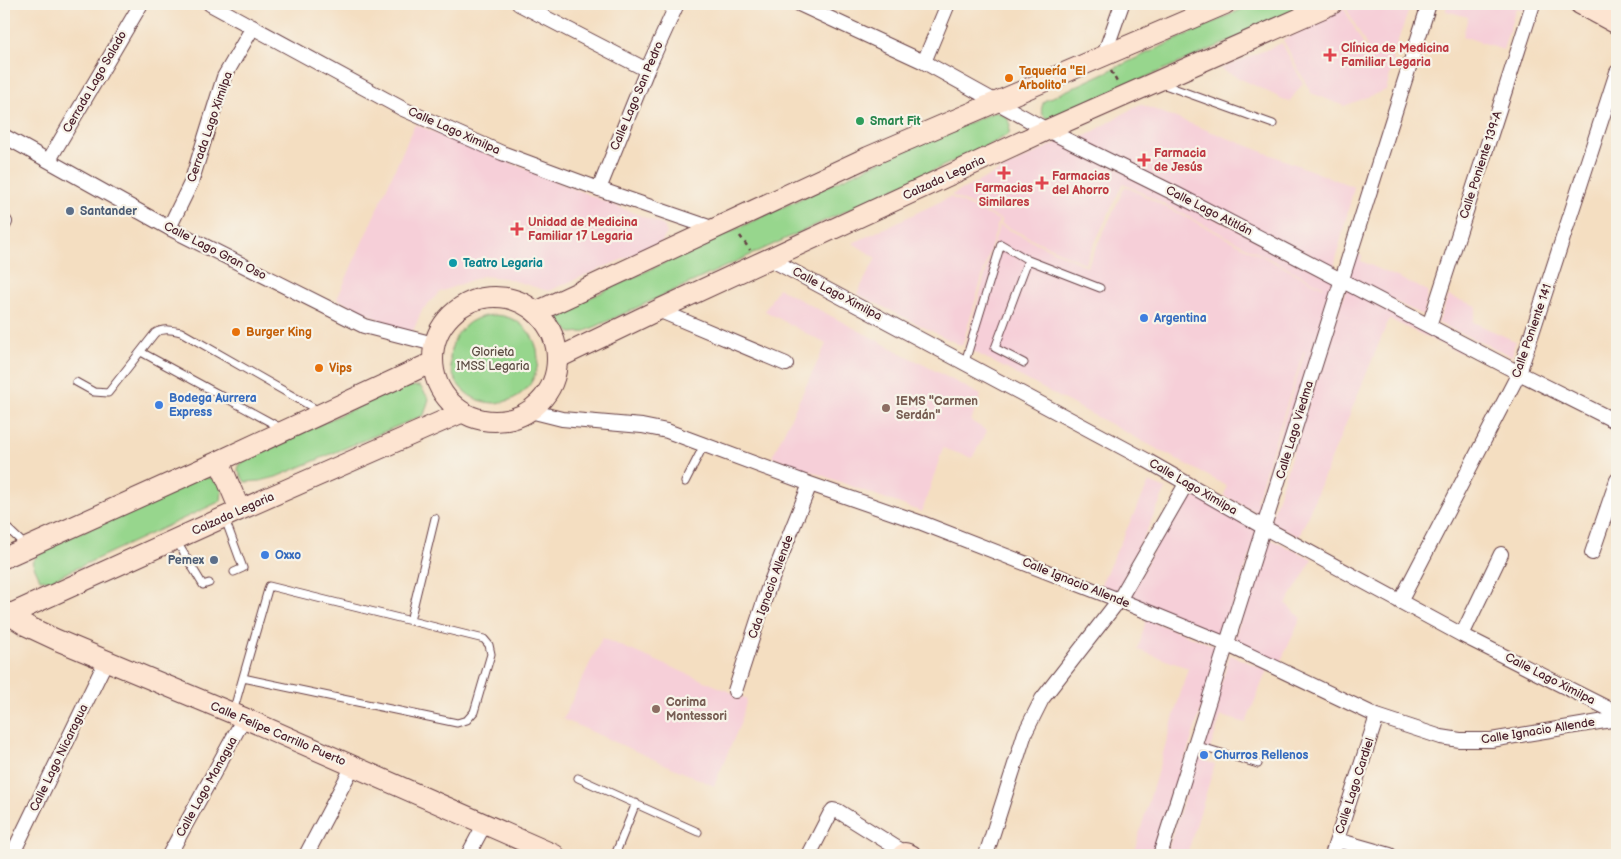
<svg xmlns="http://www.w3.org/2000/svg" width="1621" height="859" font-family="'Balsamiq Sans',sans-serif">
	<rect width="100%" height="100%" fill="#f7f3e8"/>
	<filter id="ink" filterUnits="userSpaceOnUse"><feTurbulence type="fractalNoise" baseFrequency=".02" numOctaves="2"/><feDisplacementMap in="SourceGraphic" scale="10" xChannelSelector="R" yChannelSelector="G"/><feConvolveMatrix kernelMatrix="1 2 1 2 8 2 1 2 1" color-interpolation-filters="sRGB"/></filter>
	<filter id="wash" filterUnits="userSpaceOnUse"><feTurbulence type="fractalNoise" baseFrequency=".0096" numOctaves="4" result="noise"/><feDisplacementMap in="SourceGraphic" scale="20" xChannelSelector="R" yChannelSelector="G"/><feGaussianBlur stdDeviation="1.12" result="paint"/><feColorMatrix in="noise" values="0 0 0 0 0 0 0 0 0 0 0 0 0 0 0 0 0 1.4 0 .05"/><feComposite in="paint" operator="in"/></filter>
	<g filter="url(#wash)">
		<rect width="100%" height="100%" fill="#f4dec1"/>
		<path fill="#f6cfd8" fill-rule="evenodd" d="M1356,4H1411L1395,49L1371,54L1346,8Z
			M1447,4H1527L1524,10L1516,8L1503,50L1463,36L1468,17L1446,11Z
			M1344,8L1370,57L1389,52L1394,60L1386,90L1344,106L1311,93L1283,40Z
			M1282,43L1303,83L1289,102L1220,69Z
			M1140,104L1354,187L1333,271L1079,140Z
			M415,124L656,222L664,226L667,233L661,243L548,291L505,278L482,276L440,292L422,310L413,331L407,333L337,299Z
			M1062,140L1338,281L1265,517L1224,496L1227,486L965,347L999,225L1087,267L1125,186L1324,288V287L1123,183L1085,264L1001,224L1002,220L951,195ZM1304,351L1305,352L1258,502L1256,501Z
			M950,197L999,220L962,346L857,294L876,258L853,243Z
			M1355,254L1362,256L1361,261L1428,291L1424,316L1348,278Z
			M778,288L981,395L971,421L987,431L972,458L943,448L922,512L772,457L826,344L765,311Z
			M1346,288L1463,348L1460,353L1389,319L1299,537L1270,522Z
			M1448,296L1477,306L1473,322L1515,341L1512,356L1438,323Z
			M1149,482L1166,489L1117,594L1100,586Z
			M1185,490L1259,530L1222,638L1128,598Z
			M1266,537L1313,559L1286,604L1301,618L1279,665L1233,643Z
			M1146,619L1221,648L1154,855H1133L1188,668L1138,650Z
			M602,638L747,699L740,724L714,786L563,719Z
			M1230,655L1267,670L1246,723L1221,716L1206,761L1215,764L1187,855H1166Z"/>
		<path fill="#97d68d" stroke="#707a5c" d="M1253,4H1316L1049,119C1040,116 1040,110 1044,101Z
			M994,112L1002,114L1007,117L1010,125L1009,134L995,142L597,326L583,332L571,333L559,321L562,312L568,308L881,161Z
			M450 359a44 44 0 1 1 88 0a44 44 0 1 1-88 0Z
			M420,386L429,399L424,415L276,477L260,481L245,482L238,471L239,464L253,455L400,387Z
			M200,476L219,480L222,490L221,501L49,581L40,579L32,562L37,556L52,546Z"/>
	</g>
	<g filter="url(#ink)">
		<g fill="none" stroke-linecap="round" stroke-linejoin="round">
			<g stroke="#643c42" stroke-width="9">
				<path id="lane" d="M1162,84L1273,124
					M141,352L281,428
					M965,362L1001,244L1028,260L1100,288
					M1024,363L995,348L1028,260
					M76,382L94,392L108,393L155,333C163,328 172,330 181,332L319,411
					M685,482L704,445
					M225,519L243,568L234,572
					M4,525L25,545
					M177,542L203,585L209,583
					M410,621L435,518
					M233,712L269,586L484,639L489,645L491,654L474,712L467,720L457,723L243,678
					M1195,745L1258,764
					M578,778L698,832
					M615,855L636,803"/>
			</g>
			<g stroke="#643c42" stroke-width="16">
				<path id="street" d="M210,4L403,109L502,153L599,189L712,228
					M519,4L647,70
					M799,4L924,62L1047,130L1178,195L1519,373L1617,422
					M1104,55L1122,4
					M924,62L948,4
					M4,136L169,228L364,326L434,344
					M49,160L141,4
					M599,189L647,70L677,4
					M4,224L5,222
					M169,228L191,183L224,77L253,27
					M770,259L1146,460L1265,528L1462,635L1617,713
					M658,310L786,364
					M1429,326L1533,4
					M530,411L562,419L642,426L667,431L810,484L922,523L1119,600L1226,644L1377,716L1441,737L1460,740H1491L1617,719
					M1592,553L1617,480
					M1400,602L1519,373L1617,72
					M1462,635L1501,554
					M735,691L768,589L810,484
					M1337,840L1390,855
					M12,855L106,661
					M169,855L244,718
					M306,855L353,766
					M468,855L484,825
					M809,855L830,814L833,810L838,811L905,853
					M986,855L1025,733L1042,699L1119,600L1186,484
					M1160,855C1251,572 1339,288 1429,4
					M1332,855L1377,716"/>
			</g>
			<g stroke="#643c42" stroke-width="22">
				<path id="secondary" d="M1580,4L1617,24
					M433 359a62 62 0 1 1 124 0a62 62 0 1 1-124 0Z
					M536,312L868,157L1225,4
					M558,358L658,310L1047,130L1332,4
					M219,461L240,510
					M4,558L219,461L433,362
					M4,611L27,626L57,640L244,718L555,855
					M4,617L240,510L463,412
					M902,855L905,853L911,855"/>
			</g>
			<path stroke="#643c42" stroke-width="2.5" stroke-dasharray="4 4" stroke-linecap="butt" d="M1111,71L1117,82
				M740,236L750,250"/>
			<use href="#lane" stroke="#fff" stroke-width="7"/>
			<use href="#street" stroke="#fff" stroke-width="14"/>
			<use href="#secondary" stroke="#fde4d1" stroke-width="20"/>
		</g>
	</g>
	<g fill="#e0444e" stroke="#f7f3e8" stroke-width="2">
		<path d="M1327.5 47.5h5v5h5v5h-5v5h-5v-5h-5v-5h5z"/>
		<path d="M1141.5 152.5h5v5h5v5h-5v5h-5v-5h-5v-5h5z"/>
		<path d="M1001.5 165.5h5v5h5v5h-5v5h-5v-5h-5v-5h5z"/>
		<path d="M1039.5 175.5h5v5h5v5h-5v5h-5v-5h-5v-5h5z"/>
		<path d="M514.5 221.5h5v5h5v5h-5v5h-5v-5h-5v-5h5z"/>
	</g>
	<g fill="#e8710a" stroke="#f7f3e8" stroke-width="2">
		<circle cx="1009" cy="78" r="5"/>
		<circle cx="236" cy="332" r="5"/>
		<circle cx="319" cy="368" r="5"/>
	</g>
	<circle fill="#2e9e5b" stroke="#f7f3e8" stroke-width="2" cx="860" cy="121" r="5"/>
	<g fill="#5c6f8a" stroke="#f7f3e8" stroke-width="2">
		<circle cx="70" cy="211" r="5"/>
		<circle cx="214" cy="560" r="5"/>
	</g>
	<circle fill="#0f9aa8" stroke="#f7f3e8" stroke-width="2" cx="453" cy="263" r="5"/>
	<g fill="#3f7fe0" stroke="#f7f3e8" stroke-width="2">
		<circle cx="1144" cy="318" r="5"/>
		<circle cx="159" cy="405" r="5"/>
		<circle cx="265" cy="555" r="5"/>
		<circle cx="1204" cy="755" r="5"/>
	</g>
	<g fill="#8d6e63" stroke="#f7f3e8" stroke-width="2">
		<circle cx="886" cy="408" r="5"/>
		<circle cx="656" cy="709" r="5"/>
	</g>
	<g text-anchor="middle" dominant-baseline="central" stroke-width="4.5" stroke-linejoin="round" paint-order="stroke">
		<g font-size="12" font-weight="bold" fill="#be3a42" stroke="#f7f3e8" text-anchor="start">
			<text x="1341" y="48">Clínica de Medicina<tspan x="1341" dy="14">Familiar Legaria</tspan></text>
			<text x="1154" y="153">Farmacia<tspan x="1154" dy="14">de Jesús</tspan></text>
			<text x="1052" y="176">Farmacias<tspan x="1052" dy="14">del Ahorro</tspan></text>
			<text x="1004" y="188" text-anchor="middle">Farmacias<tspan x="1004" dy="14">Similares</tspan></text>
			<text x="528" y="222">Unidad de Medicina<tspan x="528" dy="14">Familiar 17 Legaria</tspan></text>
		</g>
		<g font-size="12" font-weight="bold" fill="#c56008" stroke="#f7f3e8" text-anchor="start">
			<text x="1019" y="71">Taquería "El<tspan x="1019" dy="14">Arbolito"</tspan></text>
			<text x="246" y="332">Burger King</text>
			<text x="329" y="368">Vips</text>
		</g>
		<g font-size="12" fill="#4a1f2b" stroke="#f7f3e8">
			<text transform="translate(95 82) rotate(-60)">Cerrada Lago Salado</text>
			<text transform="translate(637 96) rotate(-67)">Calle Lago San Pedro</text>
			<text transform="translate(210 127) rotate(-71)">Cerrada Lago Ximilpa</text>
			<text transform="translate(454 131) rotate(24)">Calle Lago Ximilpa</text>
			<text transform="translate(1481 165) rotate(-72)">Calle Poniente 139-A</text>
			<text transform="translate(944 178) rotate(-25)">Calzada Legaria</text>
			<text transform="translate(1209 211) rotate(27)">Calle Lago Atitlán</text>
			<text transform="translate(215 251) rotate(27)">Calle Lago Gran Oso</text>
			<text transform="translate(837 294) rotate(28)">Calle Lago Ximilpa</text>
			<text transform="translate(1532 331) rotate(-71)">Calle Poniente 141</text>
			<text transform="translate(1295 430) rotate(-73)">Calle Lago Viedma</text>
			<text transform="translate(1193 487) rotate(30)">Calle Lago Ximilpa</text>
			<text transform="translate(233 514) rotate(-24)">Calzada Legaria</text>
			<text transform="translate(1076 583) rotate(22)">Calle Ignacio Allende</text>
			<text transform="translate(771 587) rotate(-70)">Cda Ignacio Allende</text>
			<text transform="translate(1550 679) rotate(27)">Calle Lago Ximilpa</text>
			<text transform="translate(1538 731) rotate(-9)">Calle Ignacio Allende</text>
			<text transform="translate(278 734) rotate(23)">Calle Felipe Carrillo Puerto</text>
			<text transform="translate(59 758) rotate(-64)">Calle Lago Nicaragua</text>
			<text transform="translate(1355 786) rotate(-72)">Calle Lago Cardiel</text>
			<text transform="translate(207 787) rotate(-61)">Calle Lago Managua</text>
		</g>
		<g font-size="12" font-weight="bold" fill="#27864d" stroke="#f7f3e8" text-anchor="start">
			<text x="870" y="121">Smart Fit</text>
		</g>
		<g font-size="12" font-weight="bold" fill="#4e5e75" stroke="#f7f3e8" text-anchor="start">
			<text x="80" y="211">Santander</text>
			<text x="204" y="560" text-anchor="end">Pemex</text>
		</g>
		<g font-size="12" font-weight="bold" fill="#0d838f" stroke="#f7f3e8" text-anchor="start">
			<text x="463" y="263">Teatro Legaria</text>
		</g>
		<g font-size="12" font-weight="bold" fill="#366cbe" stroke="#f7f3e8" text-anchor="start">
			<text x="1154" y="318">Argentina</text>
			<text x="169" y="398">Bodega Aurrera<tspan x="169" dy="14">Express</tspan></text>
			<text x="275" y="555">Oxxo</text>
			<text x="1214" y="755">Churros Rellenos</text>
		</g>
		<g font-size="12" fill="#5d4d44" stroke="#f7f3e8">
			<text x="493" y="352">Glorieta<tspan x="493" dy="14">IMSS Legaria</tspan></text>
		</g>
		<g font-size="12" font-weight="bold" fill="#785e54" stroke="#f7f3e8" text-anchor="start">
			<text x="896" y="401">IEMS "Carmen<tspan x="896" dy="14">Serdán"</tspan></text>
			<text x="666" y="702">Corima<tspan x="666" dy="14">Montessori</tspan></text>
		</g>
	</g>
	<rect width="1621" height="859" fill="none" stroke="#f7f3e8" stroke-width="20"/>
</svg>
